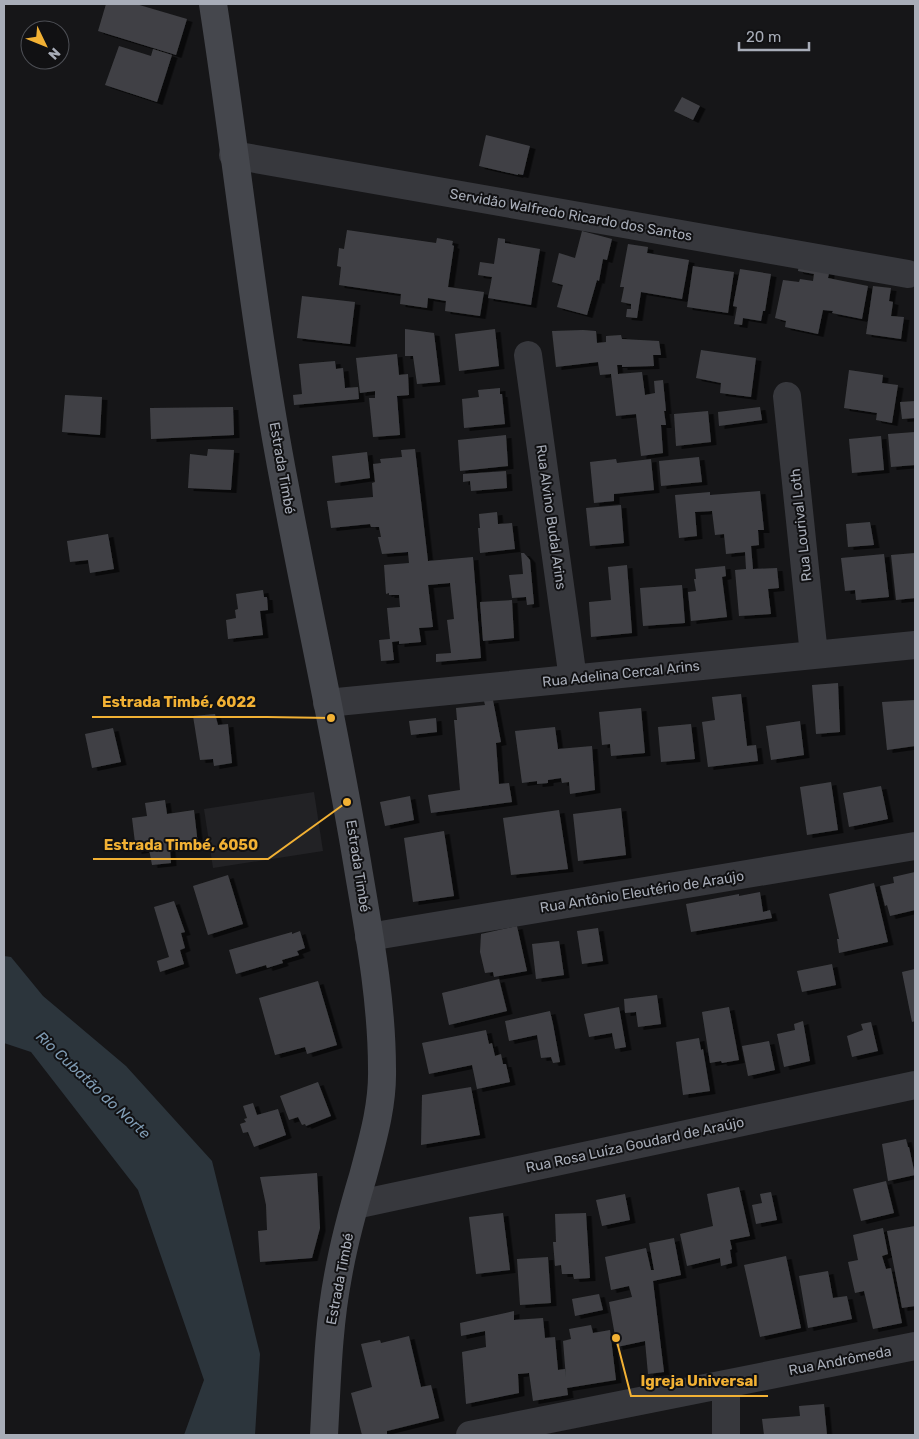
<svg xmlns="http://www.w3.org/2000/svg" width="919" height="1439" font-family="Rubik,sans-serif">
	<defs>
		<filter id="shadow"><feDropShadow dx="5.5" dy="3" stdDeviation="0" flood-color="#0009"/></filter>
	</defs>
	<rect width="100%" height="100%" fill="#161618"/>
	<path fill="#222225" d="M314,792L323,851L213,868L204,809Z"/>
	<path fill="#2c353c" d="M4,956L11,957L43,996L126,1066L212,1161L260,1354L255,1435H184L204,1380L138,1190L31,1052L4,1043Z"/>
	<path fill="#404145" filter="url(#shadow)" d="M106,4H136L187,19L176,55L98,31Z
		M119,46L151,56L153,49L172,55L157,102L105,85Z
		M682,97L700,106L693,120L674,111Z
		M486,135L530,146L523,175L518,174V175L479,166Z
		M347,230L436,243L437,238L453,241L452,245L454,246L448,287L484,292L480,316L445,311L446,301L428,298L427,308L400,304L401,294L339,285L341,267L337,266L339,248L344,249Z
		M582,231L612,239L607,260L603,259L599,281L597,280L587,315L557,307L563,285L552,282L559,253L575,258Z
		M498,238L505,239V243L540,249L531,305L488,298L492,277L478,275L480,262L494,264Z
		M628,244L648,247L647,253L689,260L682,299L641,292L637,318L626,317L627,309H631V304L621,302L624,287H620Z
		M799,264H831L828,278L868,286L862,319L832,313L833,311L823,310L818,334L785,327L786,321L775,318L783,280L799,282L800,279L813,281L814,274L798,271Z
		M693,266L734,272L728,313L687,307Z
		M740,269L771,274L765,311H763L761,321L743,318L742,325L734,324L737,307L733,306Z
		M873,286L891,288L889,301L893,302L891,316L904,317L901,339L866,334Z
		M302,296L355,302L350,344L297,338Z
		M405,329L434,333L440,382L417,384L413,356H405Z
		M495,329L499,366L459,371L455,334Z
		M583,330L596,331L597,343L606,342V336L621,335L622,339L659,341L661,355H653L654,366L622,367V365H617L618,374L642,372L645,395L655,393L654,381L663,380L666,411H664L666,425H661L663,453L641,456L636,414L616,416L611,374L600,375L598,362L556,367L552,331Z
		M701,350L756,358L751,397L720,393L721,383L696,378Z
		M397,354L399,375L408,374L409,395L397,396L400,435L373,437L369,398H375V391L360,393L356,358Z
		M335,361L336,369L343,368L345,388L358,387L359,399L294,405L293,395L302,394L299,364Z
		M849,370L883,375L882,383L898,385L892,423L876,420L877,413L844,408Z
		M500,388V394H502L505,424L464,428L462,399L479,397L478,390Z
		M65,395L102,397L100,435L62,432Z
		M915,401V418L902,419L900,402Z
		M233,407L234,435L151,439L150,408Z
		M760,407L762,420L719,426L718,412Z
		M708,411L711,442L676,446L674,414Z
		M915,432V465L891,467L888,434Z
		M506,435L508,466L460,471L458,440Z
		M881,436L884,470L852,473L849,439Z
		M208,449L234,450L231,490L188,488L190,454L207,456Z
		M415,449L428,561L473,557L481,658L436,662V654L451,653L447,620L454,619L450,583L428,585L433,627L419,628L421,642L399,644V641L392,642L394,660L381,661L379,640L390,639L387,608L400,607L399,595H389V593L386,594L384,565L409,563L408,552L382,554L378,537H381L379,527H371L370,524L331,528L327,501L373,497L372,483L375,482L373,464L381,463L380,459L402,457L401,450Z
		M367,452L370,478L335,483L332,456Z
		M699,457L702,482L661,486L659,461Z
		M616,459L617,463L651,459L654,490L614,494V501L594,503L590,462Z
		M506,471L507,488L471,491L470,481L463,482V474Z
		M760,491L764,530H758L759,545L751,546L753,569L777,568L779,588L768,589L771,614L739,616L735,570L746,569L745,552L726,554L724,534L715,535L712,511L695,512L697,536L679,538L675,495L710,492V495Z
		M621,505L624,543L590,546L586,508Z
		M497,512L498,524L512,523L515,549L480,553L478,528H480L479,514Z
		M870,522L874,545L848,547L846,524Z
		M108,534L114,569L90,573L88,560L70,562L67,541Z
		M521,553H524L530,560L534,604L527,605L526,597L512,598L509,575L523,574Z
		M915,553V598L896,600L891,555Z
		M884,554L889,597L856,600L855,590L845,591L841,558Z
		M627,565L632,633L591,637L589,602L611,600L608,567Z
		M725,566L726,576L722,577L727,617L691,621L688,592L696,591L694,579H696L695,569Z
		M682,585L685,623L643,626L640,588Z
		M263,590L264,597H267L268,610L260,611L263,635L228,639L226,620L236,618L235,610L238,609L236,594Z
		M512,600L514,638L483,641L480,602Z
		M838,683L840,732L816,734L812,685Z
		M741,694L747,746L756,745L758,761L708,767L702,722L715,720L712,697Z
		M493,700L501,742L496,743L499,784L509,783L512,802L431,813L428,795L460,790L454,720H457L456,708L485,705L484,701Z
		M915,700V746L887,750L882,702Z
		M641,708L645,753L611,756L610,744L602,745L599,712Z
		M215,714L218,725L228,724L232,763L214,766L213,759L200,760L193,716Z
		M436,718L437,732L411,735L409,721Z
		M800,721L804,755L771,760L766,726Z
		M691,724L695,759L661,762L658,727Z
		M555,727L558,749L592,746L595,790L570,794L569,782L562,783L561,778L548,780V783L537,784V781L522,783L515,731Z
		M113,728L121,762L92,768L85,734Z
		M831,782L838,830L807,835L800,787Z
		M881,786L888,819L849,827L843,793Z
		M410,796L414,820L385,826L380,802Z
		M165,800L167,814L194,810L198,845L170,849L171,863L152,865L149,849L136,851L132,818L147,816L145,803Z
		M621,808L626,855L578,861L573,814Z
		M559,810L568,869L511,875L503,818Z
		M444,831L454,896L413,902L404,838Z
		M915,872V910L890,916L887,905L885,906L880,886L894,883L893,877Z
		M228,875L243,924L208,935L193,886Z
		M874,883L888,942L839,953L837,939H839L829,894Z
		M760,892L763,912L770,910L772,918L691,932L686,904L739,894V896Z
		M174,901L185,932L181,933L185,948L180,950L184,964L160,972L157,961L169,957L154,907Z
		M517,926L527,971L494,977L493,972L485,973L480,952L481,934Z
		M598,928L603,961L582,964L577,931Z
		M300,931L305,948L297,951L299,955L282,960L283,963L267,968L266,965L236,974L229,950L292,932V934Z
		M559,941L564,975L536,979L532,944Z
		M832,964L836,985L802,992L797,971Z
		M915,969V1021L912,1022L902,972Z
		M499,979L507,1011L449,1025L442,993Z
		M318,981L337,1045L307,1054L305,1047L275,1055L259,998Z
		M657,995L661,1024L638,1027L636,1012L625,1013L624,999Z
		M619,1007L626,1047L615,1049L612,1033L589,1037L584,1014Z
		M729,1007L739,1060L722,1063L721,1061L710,1063L702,1012Z
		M550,1011L553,1024L560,1062L553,1063L551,1057L541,1058L537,1035L509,1041L505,1021Z
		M803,1021L810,1061L784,1067L777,1034L795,1030L794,1024Z
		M871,1022L878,1051L852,1057L847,1036L863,1030L861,1024Z
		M486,1030L489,1044L492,1043L495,1056L501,1054L503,1064H506L510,1082L477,1089L472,1065L429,1074L422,1043Z
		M699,1038L701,1050L703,1049L710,1091L683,1095L676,1042Z
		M769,1041L775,1070L748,1076L742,1046Z
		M318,1082L331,1116L306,1126L305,1124L302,1125L298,1117L289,1120L280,1096Z
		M471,1087L480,1135L421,1145L422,1095Z
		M253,1103L257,1115L278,1109L286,1135L254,1147L248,1132L243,1133L240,1124L246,1122L244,1119L247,1118L243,1106Z
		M906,1139L908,1147H909L915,1175L888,1181L882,1144Z
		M317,1173L320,1228L312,1258L260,1262L258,1231L267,1230L266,1205L260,1177Z
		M886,1181L894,1213L861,1221L853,1189Z
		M739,1187L750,1236L730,1240L732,1249L730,1250L732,1263L721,1266L720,1258L687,1266L680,1234L713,1226L707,1194Z
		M771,1192L777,1220L756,1224L752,1205L762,1203L760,1194Z
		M625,1194L630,1220L602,1226L596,1200Z
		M503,1213L510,1270L476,1274L469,1217Z
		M586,1213L590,1278L574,1279L573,1274H562L561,1265L555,1266L553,1242H556L555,1214Z
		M915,1226V1306L902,1308L887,1231Z
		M883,1228L888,1254L882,1256L886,1269L891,1268L902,1323L873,1329L864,1291L855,1293L848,1262L858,1260L853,1235Z
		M674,1238L681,1275L653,1281L664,1372L648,1374L645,1341L617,1347L609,1302L632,1297L629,1286L611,1290L605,1257L646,1248L651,1270H654L649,1243Z
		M786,1256L801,1328L760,1337L744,1265Z
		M548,1257L551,1303L520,1305L517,1259Z
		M828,1271L833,1298L847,1296L852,1319L808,1328L799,1276Z
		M599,1294L603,1310L575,1316L572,1299Z
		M514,1311V1320L543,1318L545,1338L555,1337L558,1370L565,1369L566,1378L563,1341L571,1339L569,1329L591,1325L593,1333L610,1330L616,1380L567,1388L568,1395L533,1401L529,1373L518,1374L519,1393L466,1404L462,1352L486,1347L485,1331L461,1336L460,1323Z
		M409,1336L421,1387L431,1385L439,1418L387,1431V1434L362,1435L351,1393L372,1387L361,1344L380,1340L381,1343Z
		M824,1404L827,1435H764L762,1419L800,1416L799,1406Z"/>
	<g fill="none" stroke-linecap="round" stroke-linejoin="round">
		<path stroke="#37383d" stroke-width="28" d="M233,155L908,274
			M528,355L573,679
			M787,396L814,655
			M327,703L915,645
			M369,937L915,846
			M355,1205L915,1085
			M726,1384V1435
			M470,1435L915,1346"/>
		<path stroke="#45474d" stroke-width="28" d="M213,4C238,165 254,327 285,487C309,616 338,744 359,874C370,938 382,1004 382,1069C383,1106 372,1142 363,1176C353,1209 344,1242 338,1276C328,1328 327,1382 324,1435"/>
	</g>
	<g text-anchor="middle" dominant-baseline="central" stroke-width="4" stroke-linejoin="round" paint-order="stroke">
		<g font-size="14" fill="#a8adb8" stroke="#111113">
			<text transform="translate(571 215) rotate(10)">Servidão Walfredo Ricardo dos Santos</text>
			<text transform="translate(282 468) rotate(80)">Estrada Timbé</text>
			<text transform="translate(551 517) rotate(82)">Rua Alvino Budal Arins</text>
			<text transform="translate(801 525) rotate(-96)">Rua Lourival Loth</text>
			<text transform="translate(621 674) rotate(-6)">Rua Adelina Cercal Arins</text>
			<text transform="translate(358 866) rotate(81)">Estrada Timbé</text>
			<text transform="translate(642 892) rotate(-9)">Rua Antônio Eleutério de Araújo</text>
			<text transform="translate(635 1145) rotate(-12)">Rua Rosa Luíza Goudard de Araújo</text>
			<text transform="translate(340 1279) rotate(-79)">Estrada Timbé</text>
			<text transform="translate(840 1361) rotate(-11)">Rua Andrômeda</text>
		</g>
		<g font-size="15" font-style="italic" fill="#7f9bb3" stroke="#111113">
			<text transform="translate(93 1085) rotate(43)">Rio Cubatão do Norte</text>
		</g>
	</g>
	<path fill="none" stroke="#f2b134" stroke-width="2" d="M331 718L267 717H92M347 802L268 859H93M616 1338L631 1396H768"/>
	<g fill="#f2b134" stroke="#111113" stroke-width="2">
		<circle cx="331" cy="718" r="5"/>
		<circle cx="347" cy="802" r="5"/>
		<circle cx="616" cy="1338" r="5"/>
	</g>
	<g font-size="15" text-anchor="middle" font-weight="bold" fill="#f2b134" stroke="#111113" stroke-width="4" stroke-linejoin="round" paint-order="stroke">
		<text x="179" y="707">Estrada Timbé, 6022</text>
		<text x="181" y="850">Estrada Timbé, 6050</text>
		<text x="699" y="1386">Igreja Universal</text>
	</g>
	<rect width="919" height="1439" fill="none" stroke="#a8adb8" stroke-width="10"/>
	<g transform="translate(45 45) rotate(133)"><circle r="24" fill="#111113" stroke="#4d4f55"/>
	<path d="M0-4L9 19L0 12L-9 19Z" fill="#f2b134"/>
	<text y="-8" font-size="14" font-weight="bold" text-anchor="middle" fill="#a8adb8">N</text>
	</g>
	<path d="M739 42v8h70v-8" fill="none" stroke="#a8adb8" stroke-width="2.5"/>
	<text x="746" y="42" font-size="15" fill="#a8adb8" stroke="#111113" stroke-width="4" paint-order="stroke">20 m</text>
</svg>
